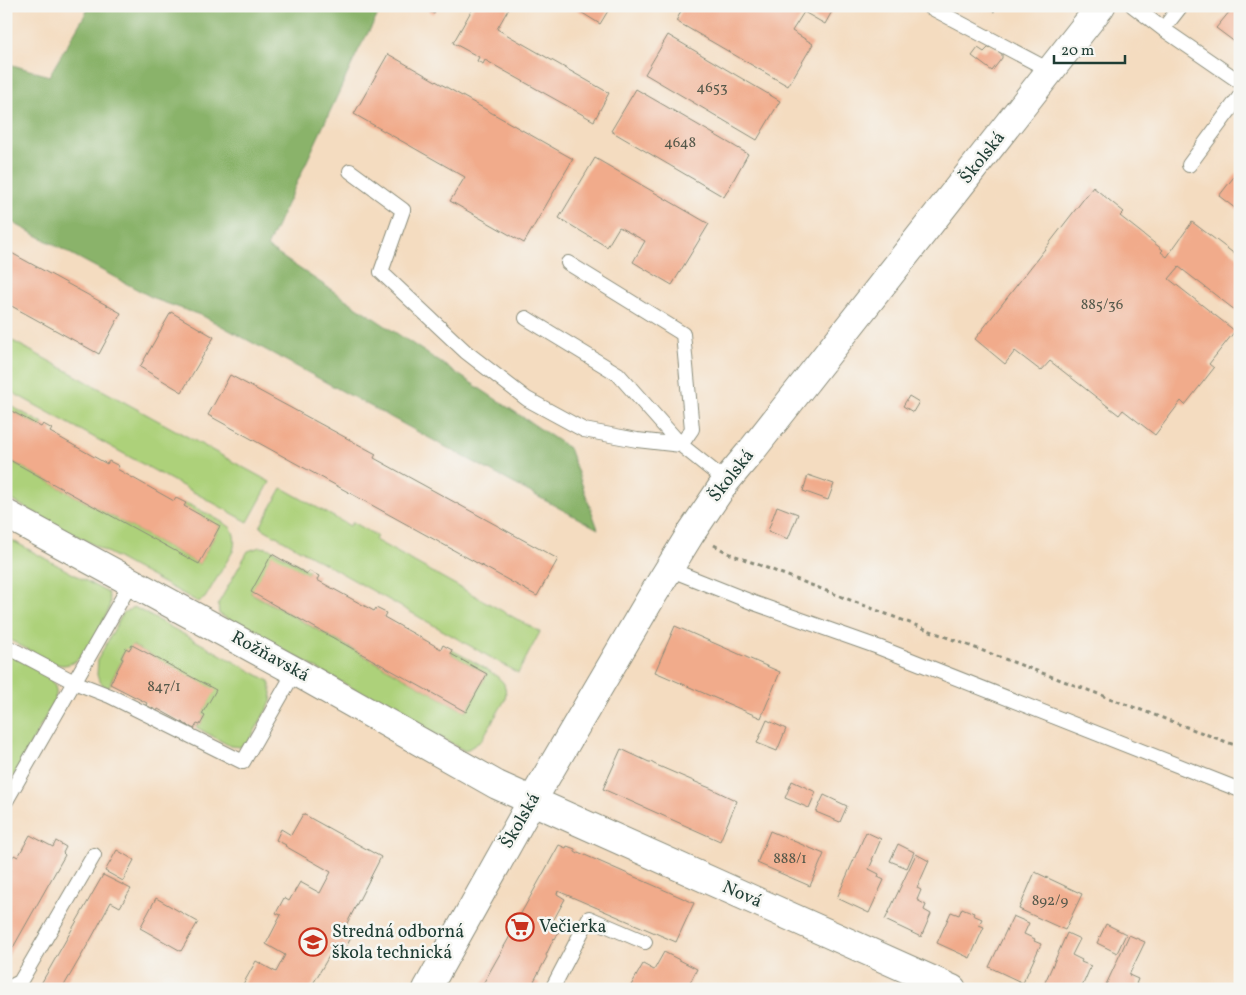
<svg xmlns="http://www.w3.org/2000/svg" width="1246" height="995" font-family="Vollkorn,serif">
	<rect width="100%" height="100%" fill="#f6f6f2"/>
	<filter id="ink" filterUnits="userSpaceOnUse"><feTurbulence type="fractalNoise" baseFrequency=".02" numOctaves="2"/><feDisplacementMap in="SourceGraphic" scale="10" xChannelSelector="R" yChannelSelector="G"/><feConvolveMatrix kernelMatrix="1 2 1 2 8 2 1 2 1" color-interpolation-filters="sRGB"/></filter>
	<filter id="wash" filterUnits="userSpaceOnUse"><feTurbulence type="fractalNoise" baseFrequency=".0096" numOctaves="4" result="noise"/><feDisplacementMap in="SourceGraphic" scale="20" xChannelSelector="R" yChannelSelector="G"/><feGaussianBlur stdDeviation="1.12" result="paint"/><feColorMatrix in="noise" values="0 0 0 0 0 0 0 0 0 0 0 0 0 0 0 0 0 1.4 0 .05"/><feComposite in="paint" operator="in"/></filter>
	<g filter="url(#wash)">
		<rect width="100%" height="100%" fill="#f4dcc0"/>
		<path fill="#add17a" stroke="#668757" d="M11,340L270,482L248,522L6,389V349Z
			M6,403L43,424L41,427L6,408Z
			M6,458L199,564L220,526L184,506L186,503C194,507 228,524 231,528C236,536 235,544 233,551L205,598L198,602L6,497Z
			M282,488L350,526L353,522L377,536L375,540L540,632L518,673L260,527Z
			M6,537L108,593L110,601L109,609C100,626 86,665 63,665C60,665 58,664 55,664L6,638Z
			M260,547L267,548L273,550L309,571L307,574L272,555L251,593L466,712L487,674L451,654L452,650C465,658 497,672 504,684C506,689 506,695 505,700L481,741L465,751L219,614L218,604L248,551Z
			M134,607L269,681L272,693L271,702L248,743L240,747L230,746L196,727L197,724L200,725L205,716L202,714L215,690L132,645L129,650L126,649L121,658L123,659L110,683L112,684L107,688L101,683L97,675L98,659L123,613Z
			M6,653C20,661 53,673 56,690C57,693 55,698 54,701L6,790Z"/>
		<path fill="#8ab36a" stroke="#54784f" d="M90,6H383L359,49L267,247L569,448L598,529L203,316L157,300L6,219V63L49,76Z"/>
		<g id="blocks">
			<path fill="#f1ab8b" d="M421,6H438L434,14Z
				M474,6H512L511,9L509,8L497,29L609,93L594,121L485,60L483,64L477,61L479,57L453,43Z
				M571,6H611L600,24Z
				M684,6H835L825,24L804,12L792,31L813,44L788,86L676,21Z
				M984,6H997L994,12Z
				M1224,6H1240V46L1216,28L1230,11Z
				M668,35L780,101L757,140L645,74Z
				M992,47L1002,54V58L992,71L972,56L978,48L984,52L988,48Z
				M388,54L573,159L524,243L450,201L465,177L354,114Z
				M636,89L748,154L724,197L611,131Z
				M595,158L709,224L672,285L633,262L645,241L619,227L607,247L559,218Z
				M1240,169V212L1219,196Z
				M1093,187L1124,212L1120,216L1163,250L1161,252L1167,257L1192,222L1240,258V314L1179,267L1169,279L1235,331L1209,364L1214,368L1185,405L1181,401L1155,435L1123,410L1119,415L1050,361L1041,371L1015,351L1005,364L975,339Z
				M6,250L121,313L99,354L6,303Z
				M171,312L214,337L182,392L140,367Z
				M230,375L376,454L374,458L558,559L537,596L208,415Z
				M909,396L919,402L913,412L903,406Z
				M6,408L41,427L43,424L47,426L52,429L50,432L107,464L109,461L119,466L117,469L174,501L176,498L186,503L184,506L220,526L199,564L6,458Z
				M808,475L834,484L828,500L803,491Z
				M777,506L798,514L788,539L768,531Z
				M272,554L307,574L309,571L319,576L317,580L374,611L376,608L386,613L384,617L441,649L443,645L452,650L451,654L487,674L466,712L251,592Z
				M675,626L780,672L761,718L655,672Z
				M132,645L216,690L202,714L205,716L200,725L197,724L194,729L158,709L157,711L146,705L147,703L110,684L123,659L121,658L126,648L129,650Z
				M767,720L786,729L777,751L757,743Z
				M621,749L649,762H651L654,764L705,786L710,788L737,801L720,841L603,789Z
				M792,781L816,792L809,808L785,798Z
				M824,795L847,806L840,822L816,812Z
				M303,814L381,857L343,931L352,936L345,949L336,944L310,989H247L242,986L256,961L276,972L285,955L266,944L281,915L276,913L284,898L289,901L300,882L320,893L331,872L285,846L286,845L276,840L281,829L291,835Z
				M770,831L824,854L810,886L757,863Z
				M866,832L881,839L872,860H873L869,869L879,874L878,877L884,880L869,913L837,898Z
				M30,835L53,847L56,841L66,847L63,853L65,855L6,960V878L11,869L7,866L14,855L18,857Z
				M898,844L914,852L907,868L890,861Z
				M559,845L566,848L567,846L575,849V852L578,854V852L694,903L676,942L558,891L557,894L565,899L553,921L562,926L555,939L554,938L546,955L547,957L534,981L540,984L537,989L531,987L530,989H480L510,936L509,935Z
				M117,850L134,860L123,881L105,871Z
				M916,854L929,861L917,888L921,890L917,900L926,905L924,910L931,914L921,937L885,920Z
				M1035,872L1082,894L1065,930L1019,909Z
				M103,875L131,889L120,907L111,902L91,939L62,989H38Z
				M156,898L198,922L181,951L140,928Z
				M962,908L974,913L973,915L982,919L979,925L984,927L970,958L937,943L951,912L959,915Z
				M1013,916L1029,923L1024,934L1035,939L1034,941L1041,944L1023,983L989,967Z
				M1106,924L1126,934L1117,953L1097,943Z
				M1067,933L1080,939L1072,955L1082,960L1081,962L1091,966L1081,989H1042Z
				M1129,935L1145,942L1129,975L1138,979L1136,984L1138,985L1137,987L1142,989H1104Z
				M664,952L697,969L687,989H629L643,964L654,970Z"/>
		</g>
	</g>
	<g filter="url(#ink)">
		<use href="#blocks" fill-opacity="0" stroke="#8a8c7a" stroke-width="1"/>
		<g fill="none" stroke-linecap="round" stroke-linejoin="round">
			<g stroke="#8a8c7a" stroke-width="16">
				<path id="service" d="M928,6L1051,71
					M1133,6L1163,29L1240,82
					M1163,29L1181,6
					M1189,165L1240,96
					M350,171L403,210L381,272L466,352L527,399L584,430L637,440L681,445L726,481
					M526,318L618,374L681,445L692,429L683,334L568,263
					M669,569L754,603L878,647L1240,790
					M6,646L74,682L110,696L243,762L295,671
					M6,801L132,581
					M6,989L20,982L94,855
					M552,989L589,918L645,942"/>
			</g>
			<g stroke="#8a8c7a" stroke-width="30">
				<path id="minor" d="M6,514L295,671L497,785L952,989"/>
			</g>
			<g stroke="#8a8c7a" stroke-width="30">
				<path id="secondary" d="M427,989L532,801L651,598L691,533L726,481L752,450L1101,6"/>
			</g>
			<path stroke="#8a8c7a" stroke-width="3" stroke-dasharray="4 4" stroke-linecap="butt" d="M714,545L728,553L954,640L1240,747"/>
			<use href="#service" stroke="#fff" stroke-width="14"/>
			<use href="#minor" stroke="#fff" stroke-width="28"/>
			<use href="#secondary" stroke="#fff" stroke-width="28"/>
		</g>
	</g>
	<defs>
		<g id="supermarket-ring" transform="scale(1.4375)"><circle r="9.5" fill="#f6f6f2" stroke="#c8321e" stroke-width="1.5"/><path d="M-6-5.5h2.5l.6 2H6L4.5 2H-2.5L-4.4-4H-6ZM-1.5 3.2a1.3 1.3 0 1 0 .1 0ZM3 3.2a1.3 1.3 0 1 0 .1 0Z" fill="#c8321e"/></g>
		<g id="school-ring" transform="scale(1.4375)"><circle r="9.5" fill="#f6f6f2" stroke="#c8321e" stroke-width="1.5"/><path d="M0-5L7-2L0 1L-7-2ZM-4 1L0 2.5L4 1V4Q0 6-4 4Z" fill="#c8321e"/></g>
	</defs>
	<g fill-rule="evenodd">
		<use href="#supermarket-ring" x="520" y="927"/>
		<use href="#school-ring" x="313" y="942"/>
	</g>
	<g text-anchor="middle" dominant-baseline="central" stroke-width="5" stroke-linejoin="round" paint-order="stroke">
		<g font-size="15" fill="#54584a">
			<text x="712" y="88">4653</text>
			<text x="680" y="143">4648</text>
			<text x="1102" y="305">885/36</text>
			<text x="164" y="687">847/1</text>
			<text x="790" y="859">888/1</text>
			<text x="1050" y="901">892/9</text>
		</g>
		<g font-size="18" fill="#1f3d34" stroke="#f6f6f2">
			<text transform="translate(983 158) rotate(-52)">Školská</text>
			<text transform="translate(732 476) rotate(-52)">Školská</text>
			<text transform="translate(270 657) rotate(29)">Rožňavská</text>
			<text transform="translate(521 821) rotate(-60)">Školská</text>
			<text transform="translate(742 895) rotate(24)">Nová</text>
		</g>
		<g font-size="18" fill="#1f3d34" stroke="#f6f6f2" text-anchor="start">
			<text x="539" y="927">Večierka</text>
			<text x="332" y="932">Stredná odborná<tspan x="332" dy="21">škola technická</tspan></text>
		</g>
	</g>
	<rect width="1246" height="995" fill="none" stroke="#f6f6f2" stroke-width="25"/>
	<path d="M1054 55v8h71v-8" fill="none" stroke="#1f3d34" stroke-width="2.5"/>
	<text x="1061" y="55" font-size="15" fill="#1f3d34" stroke="#f6f6f2" stroke-width="4" paint-order="stroke">20 m</text>
</svg>
